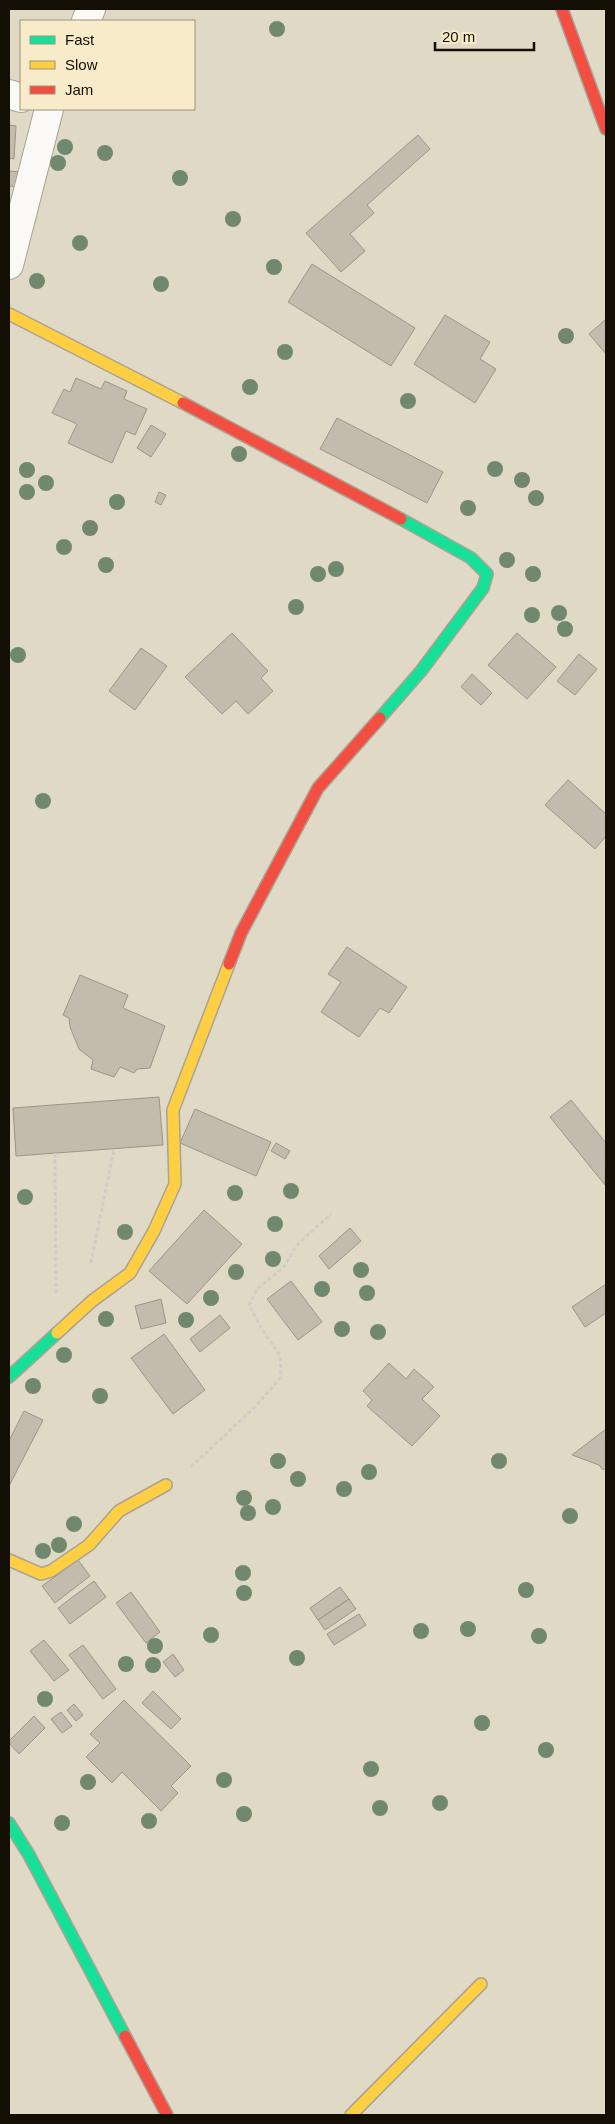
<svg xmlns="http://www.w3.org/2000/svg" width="615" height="2124" font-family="Arial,sans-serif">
	<rect width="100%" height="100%" fill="#e0d9c6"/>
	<path fill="#c3bcae" stroke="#9c9588" d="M9,125L16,126L14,159L9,158Z
		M418,135L430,149L367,205L374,213L350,234L365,251L341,272L306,233Z
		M9,171L21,172L20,187L9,186Z
		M312,264L415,328L391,366L288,302Z
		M445,315L490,342L480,359L496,369L475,403L414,364Z
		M606,319V354L589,334Z
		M76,378L101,389L105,381L127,391L124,399L147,409L135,435L126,431L112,463L68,443L77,424L52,413L64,389L70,392Z
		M337,418L443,472L427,503L320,449Z
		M151,425L166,434L151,457L137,448Z
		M159,492L166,495L161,505L155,502Z
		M232,633L268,671L261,678L273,691L248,714L236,701L222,714L185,677Z
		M517,633L556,667L527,699L488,665Z
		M141,648L167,666L135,710L109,691Z
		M579,654L597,669L575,695L557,681Z
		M472,674L492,693L481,705L461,687Z
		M568,780L606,814V836L595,849L545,805Z
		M347,947L407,987L389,1013L380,1008L359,1037L321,1012L341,982L328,974Z
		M80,975L128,995L123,1008L165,1026L150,1068L137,1069L134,1073L120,1067L114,1077L91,1069L93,1060L79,1049L70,1027L69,1018L63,1015Z
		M159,1097L163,1145L16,1156L13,1108Z
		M571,1100L606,1143L605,1185L550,1117Z
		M195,1109L271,1142L256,1176L180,1143Z
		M276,1143L290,1151L285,1159L271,1151Z
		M204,1210L242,1244L187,1304L149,1271Z
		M350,1228L361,1241L329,1269L319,1256Z
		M291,1281L322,1322L298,1340L267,1299Z
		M606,1284V1313L585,1327L572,1307Z
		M161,1299L166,1323L141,1329L135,1306Z
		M220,1315L230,1328L200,1352L190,1339Z
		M164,1334L205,1390L173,1414L131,1358Z
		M389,1363L406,1379L414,1369L434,1387L422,1399L440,1416L412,1446L367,1406L372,1400L363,1391Z
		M24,1411L43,1420L9,1486V1441Z
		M606,1429V1468L603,1470L599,1465L572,1455Z
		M78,1560L90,1576L55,1603L42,1586Z
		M94,1581L106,1597L70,1624L58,1608Z
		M340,1587L349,1599L318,1620L310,1608Z
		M131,1592L160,1632L146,1643L116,1603Z
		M349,1599L356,1609L325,1630L318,1620Z
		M359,1614L366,1625L334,1645L327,1634Z
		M44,1640L69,1670L54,1681L30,1651Z
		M83,1645L116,1689L103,1699L69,1655Z
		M173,1654L184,1670L175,1677L163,1662Z
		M153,1691L181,1719L171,1729L142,1703Z
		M124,1700L191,1766L171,1786L178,1793L161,1811L122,1772L112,1783L86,1757L100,1743L90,1734Z
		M74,1704L83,1715L76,1721L67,1710Z
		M61,1712L72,1726L62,1733L51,1719Z
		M34,1716L45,1728L19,1754L9,1743V1741Z"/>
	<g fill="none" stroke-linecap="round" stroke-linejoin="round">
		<g stroke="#a8a394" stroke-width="30">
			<path id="street" d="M86,21L91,9
				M9,94L21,98
				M9,265L49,109"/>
		</g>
		<g stroke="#a8a394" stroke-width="14">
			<path id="fast" d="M380,718L421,671L483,588L487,574L471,558L401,519
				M9,1377L57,1333
				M9,1823L29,1855L125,2036"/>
		</g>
		<g stroke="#a8a394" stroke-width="14">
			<path id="slow" d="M9,314L183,403
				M57,1333L92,1301L130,1273L154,1231L175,1184L173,1110L229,964
				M9,1560L41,1574L51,1571L89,1545L119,1511L166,1485
				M351,2115L481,1984"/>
		</g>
		<g stroke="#a8a394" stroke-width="14">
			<path id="jam" d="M562,9L606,129
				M183,403L401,519
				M229,964L241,933L318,788L380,718
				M125,2036L167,2115"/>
		</g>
		<path stroke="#cfcdc7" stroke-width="3" stroke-dasharray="4 2.5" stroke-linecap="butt" d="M55,1153L56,1293
			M91,1263L114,1149
			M191,1467L256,1406L281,1377L280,1355L261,1328L249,1305L257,1289L283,1268L297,1245L331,1214"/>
		<use href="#street" stroke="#faf9f6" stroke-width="28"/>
		<use href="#fast" stroke="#16e098" stroke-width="11"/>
		<use href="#slow" stroke="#ffcf43" stroke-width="11"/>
		<use href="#jam" stroke="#f24e42" stroke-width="11"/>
	</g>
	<g fill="#70896e">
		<circle cx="277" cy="29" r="8"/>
		<circle cx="65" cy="147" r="8"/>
		<circle cx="105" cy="153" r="8"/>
		<circle cx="58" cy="163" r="8"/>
		<circle cx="180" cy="178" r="8"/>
		<circle cx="233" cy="219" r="8"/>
		<circle cx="80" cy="243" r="8"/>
		<circle cx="274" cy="267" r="8"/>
		<circle cx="37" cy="281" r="8"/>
		<circle cx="161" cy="284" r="8"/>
		<circle cx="566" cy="336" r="8"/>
		<circle cx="285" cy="352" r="8"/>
		<circle cx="250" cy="387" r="8"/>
		<circle cx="408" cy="401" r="8"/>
		<circle cx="239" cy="454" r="8"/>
		<circle cx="495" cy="469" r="8"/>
		<circle cx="27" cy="470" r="8"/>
		<circle cx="522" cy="480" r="8"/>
		<circle cx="46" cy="483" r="8"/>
		<circle cx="27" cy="492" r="8"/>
		<circle cx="536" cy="498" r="8"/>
		<circle cx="117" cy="502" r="8"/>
		<circle cx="468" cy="508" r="8"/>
		<circle cx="90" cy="528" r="8"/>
		<circle cx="64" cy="547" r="8"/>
		<circle cx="507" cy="560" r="8"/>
		<circle cx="106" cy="565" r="8"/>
		<circle cx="336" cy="569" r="8"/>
		<circle cx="318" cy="574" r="8"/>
		<circle cx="533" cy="574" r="8"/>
		<circle cx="296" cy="607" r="8"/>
		<circle cx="559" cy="613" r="8"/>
		<circle cx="532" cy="615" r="8"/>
		<circle cx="565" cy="629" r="8"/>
		<circle cx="18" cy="655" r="8"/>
		<circle cx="43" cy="801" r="8"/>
		<circle cx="291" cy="1191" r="8"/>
		<circle cx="235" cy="1193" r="8"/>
		<circle cx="25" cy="1197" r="8"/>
		<circle cx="275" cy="1224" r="8"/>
		<circle cx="125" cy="1232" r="8"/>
		<circle cx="273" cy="1259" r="8"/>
		<circle cx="361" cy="1270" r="8"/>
		<circle cx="236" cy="1272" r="8"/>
		<circle cx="322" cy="1289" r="8"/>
		<circle cx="367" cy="1293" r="8"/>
		<circle cx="211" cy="1298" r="8"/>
		<circle cx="106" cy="1319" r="8"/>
		<circle cx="186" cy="1320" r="8"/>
		<circle cx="342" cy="1329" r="8"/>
		<circle cx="378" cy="1332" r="8"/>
		<circle cx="64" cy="1355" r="8"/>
		<circle cx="33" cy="1386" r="8"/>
		<circle cx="100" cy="1396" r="8"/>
		<circle cx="278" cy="1461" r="8"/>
		<circle cx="499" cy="1461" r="8"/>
		<circle cx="369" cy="1472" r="8"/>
		<circle cx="298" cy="1479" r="8"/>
		<circle cx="344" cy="1489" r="8"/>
		<circle cx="244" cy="1498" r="8"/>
		<circle cx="273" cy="1507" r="8"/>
		<circle cx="248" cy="1513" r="8"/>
		<circle cx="570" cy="1516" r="8"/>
		<circle cx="74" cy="1524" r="8"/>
		<circle cx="59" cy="1545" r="8"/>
		<circle cx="43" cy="1551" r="8"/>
		<circle cx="243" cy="1573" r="8"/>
		<circle cx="526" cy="1590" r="8"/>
		<circle cx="244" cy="1593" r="8"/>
		<circle cx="468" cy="1629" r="8"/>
		<circle cx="421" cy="1631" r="8"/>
		<circle cx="211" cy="1635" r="8"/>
		<circle cx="539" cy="1636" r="8"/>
		<circle cx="155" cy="1646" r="8"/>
		<circle cx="297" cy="1658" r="8"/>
		<circle cx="126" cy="1664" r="8"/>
		<circle cx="153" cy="1665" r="8"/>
		<circle cx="45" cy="1699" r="8"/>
		<circle cx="482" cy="1723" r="8"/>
		<circle cx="546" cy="1750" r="8"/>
		<circle cx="371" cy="1769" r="8"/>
		<circle cx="224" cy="1780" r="8"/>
		<circle cx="88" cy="1782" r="8"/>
		<circle cx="440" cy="1803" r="8"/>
		<circle cx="380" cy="1808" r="8"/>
		<circle cx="244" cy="1814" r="8"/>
		<circle cx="149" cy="1821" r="8"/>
		<circle cx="62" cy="1823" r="8"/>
	</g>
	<rect width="615" height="2124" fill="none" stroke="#130f04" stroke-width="20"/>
	<rect x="20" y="20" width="175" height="90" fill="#f7ebc9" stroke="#9c937a"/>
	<rect x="30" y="36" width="25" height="8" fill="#16e098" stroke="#9c937a"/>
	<text x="65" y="45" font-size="15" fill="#130f04">Fast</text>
	<rect x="30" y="61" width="25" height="8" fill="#ffcf43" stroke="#9c937a"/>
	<text x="65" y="70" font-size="15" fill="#130f04">Slow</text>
	<rect x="30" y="86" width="25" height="8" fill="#f24e42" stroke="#9c937a"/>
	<text x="65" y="95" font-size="15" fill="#130f04">Jam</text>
	<path d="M435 42v8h99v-8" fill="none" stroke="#130f04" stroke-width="2.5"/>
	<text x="442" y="42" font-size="15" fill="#130f04" stroke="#f7ebc9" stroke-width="4" paint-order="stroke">20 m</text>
</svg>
